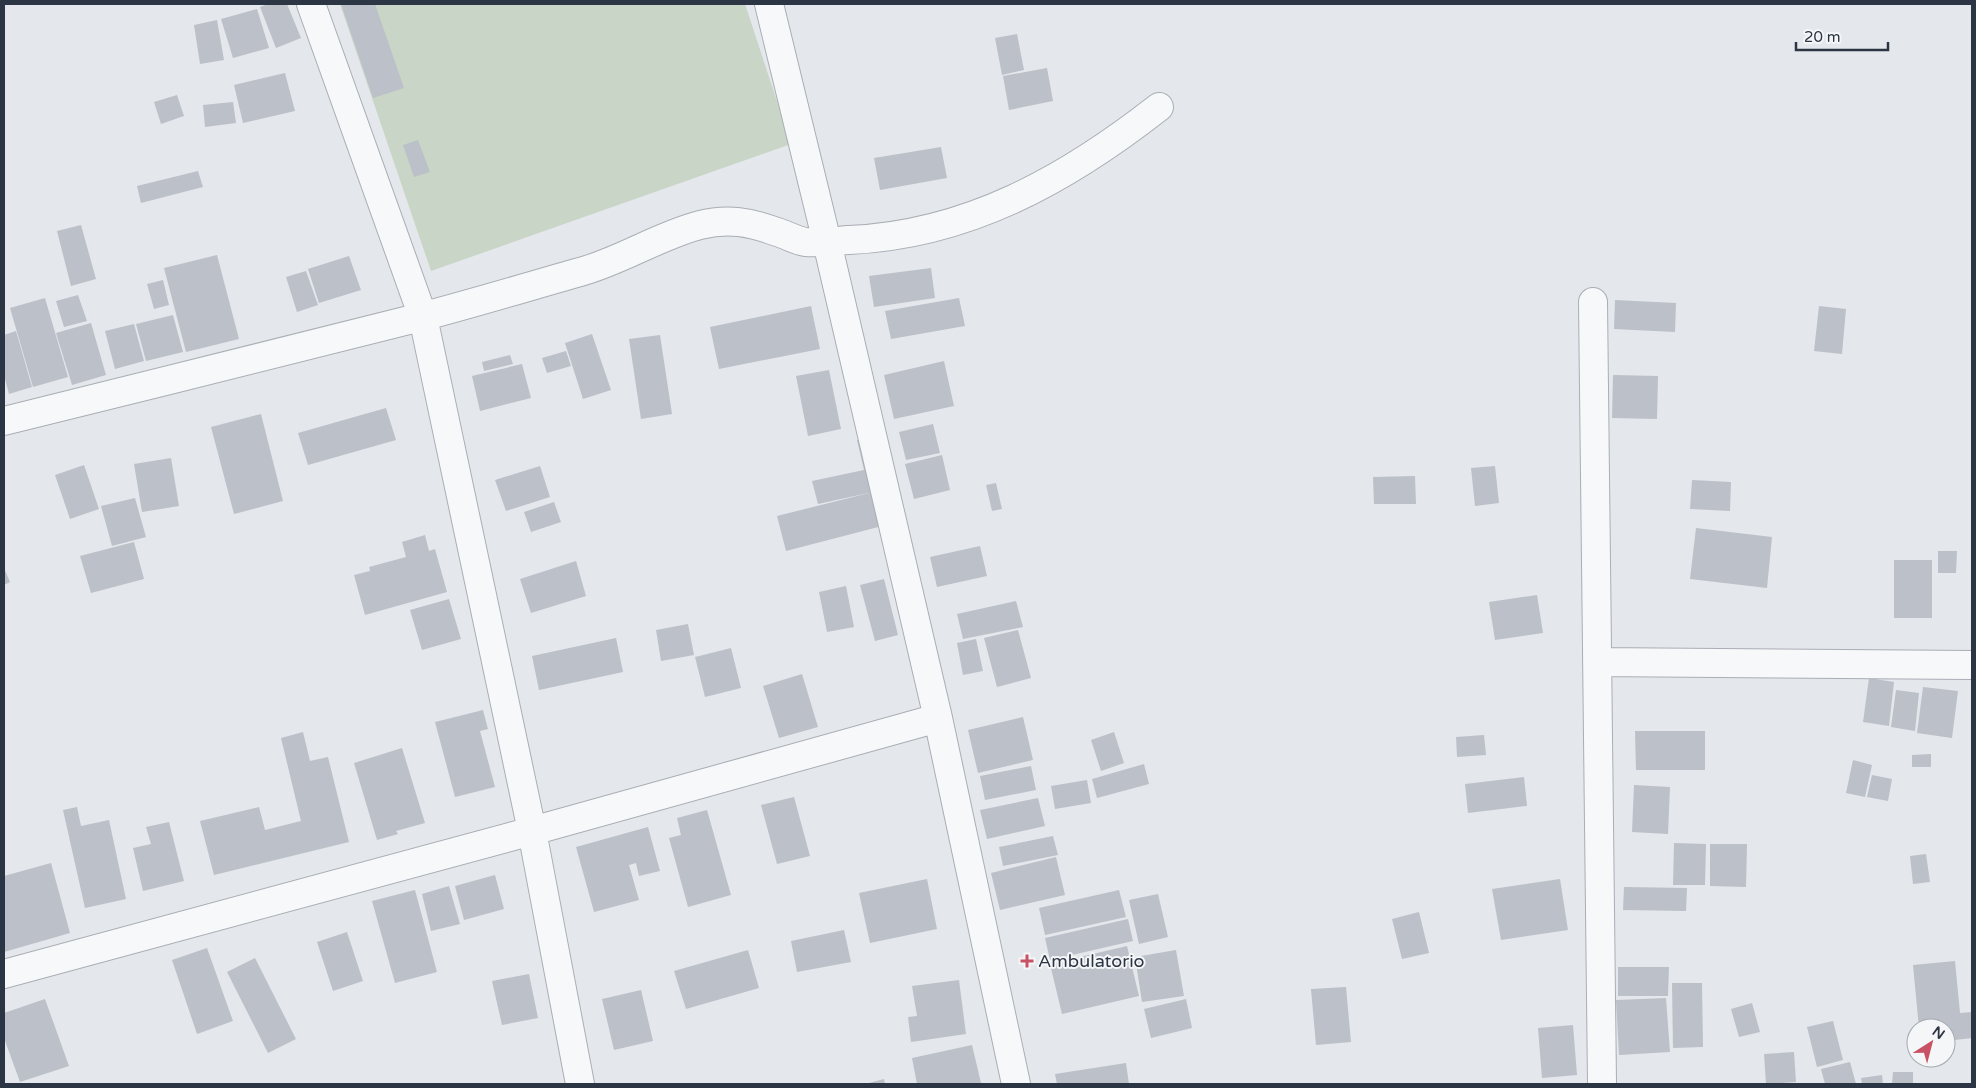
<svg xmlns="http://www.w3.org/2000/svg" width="1976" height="1088" font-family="'Varela Round',sans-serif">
	<rect width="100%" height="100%" fill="#e4e7eb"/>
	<path fill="#c9d5c6" d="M340,4H745L791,144L431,271Z"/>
	<path fill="#bcc0c8" d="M268,4H287L301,38L276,48L260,7Z
		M341,4H375L404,88L373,98Z
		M257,9L269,48L233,58L221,19Z
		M217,20L224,60L200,64L194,25Z
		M1017,34L1024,70L1002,75L995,38Z
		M1047,68L1053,101L1009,110L1003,76Z
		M285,73L295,111L243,123L234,85Z
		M177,95L184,116L161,124L154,102Z
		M233,102L236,123L205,127L203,105Z
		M418,140L430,172L414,177L403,145Z
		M941,147L947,178L880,190L874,158Z
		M198,171L203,187L141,203L137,186Z
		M81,225L96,279L71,286L57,231Z
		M217,255L239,339L186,352L164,268Z
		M349,256L361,290L319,303L308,269Z
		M931,268L935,298L874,307L869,276Z
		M306,271L318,305L297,312L286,277Z
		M163,280L169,305L154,309L147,284Z
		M78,295L87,321L64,327L56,301Z
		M45,298L68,377L33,387L10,308Z
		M959,298L965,326L891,339L885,311Z
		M1615,300L1676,303L1675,332L1614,329Z
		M811,306L820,349L719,369L710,327Z
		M1819,306L1846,309L1842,354L1814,351Z
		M173,315L183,352L146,361L136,324Z
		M91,323L106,375L72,385L56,333Z
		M134,324L144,361L115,369L105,331Z
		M16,331L32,387L9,394L4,375V335Z
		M592,334L611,390L583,399L565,343Z
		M660,335L672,414L641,419L629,339Z
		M566,351L571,366L547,373L542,358Z
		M510,355L513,364L484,371L482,362Z
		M944,361L954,406L894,419L884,375Z
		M522,364L531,398L480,411L472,376Z
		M829,370L841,429L808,436L796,376Z
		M1613,375L1658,376L1657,419L1612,418Z
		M386,408L396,440L308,465L298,433Z
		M261,414L283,501L234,514L211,427Z
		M933,424L940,453L906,460L899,432Z
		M870,437L886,525L786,551L777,516L873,492L818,504L812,481L864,470L857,440Z
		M942,455L950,490L914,499L905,464Z
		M171,458L179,506L142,512L134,464Z
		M84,465L99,509L70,519L55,475Z
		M540,466L550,497L506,511L495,480Z
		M1495,466L1499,503L1475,506L1471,468Z
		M1415,476L1416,504H1374L1373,477Z
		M1692,480L1731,482L1730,511L1690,509Z
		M996,483L1002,509L992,511L986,485Z
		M135,498L146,537L112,546L101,506Z
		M554,502L561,522L531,532L524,512Z
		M1696,528L1772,537L1767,588L1690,579Z
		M425,535L429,551L435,549L447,592L365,615L354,575L370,571L369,567L406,557L402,542Z
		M134,542L144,579L91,593L80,556Z
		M980,546L987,576L937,587L930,557Z
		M1938,551H1957L1956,573H1938Z
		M1894,560H1932V618H1894Z
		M576,561L586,596L531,613L520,579Z
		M4,568L10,582L4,585Z
		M884,579L898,635L875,641L860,585Z
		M846,586L854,627L827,632L819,592Z
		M1537,595L1543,633L1495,640L1489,602Z
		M449,599L461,639L422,650L410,610Z
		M1016,601L1023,627L963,639L957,614Z
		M688,624L694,655L661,661L656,630Z
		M1018,630L1031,678L997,687L984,638Z
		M616,638L623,672L539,690L532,656Z
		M976,639L983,671L963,675L957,643Z
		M731,648L741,688L705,697L695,657Z
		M802,674L818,727L779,738L763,686Z
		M1869,678L1894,682L1889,726L1863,722Z
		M1923,687L1958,691L1952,738L1917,733Z
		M1896,690L1919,693L1915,731L1891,727Z
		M483,710L488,729L480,731L495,787L455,797L435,722Z
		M1023,717L1033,760L978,773L968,730Z
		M1635,731H1705V770H1636Z
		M303,732L310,761L328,757L349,842L214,875L200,821L259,807L265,830L301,821L281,738Z
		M1114,732L1124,763L1101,771L1091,740Z
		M1484,735L1486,755L1457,757L1456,737Z
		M402,748L425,823L396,831L398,834L377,840L354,763Z
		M1931,754V767H1912V755Z
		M1853,760L1872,765L1865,797L1846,793Z
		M1144,764L1149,784L1097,798L1092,779Z
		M1031,766L1036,790L985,800L980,776Z
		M1872,775L1892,779L1888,801L1867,797Z
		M1524,777L1527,806L1468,813L1465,784Z
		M1087,780L1091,803L1055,809L1051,786Z
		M1634,785L1670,787L1668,834L1632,832Z
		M794,797L810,856L777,864L761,805Z
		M1038,798L1045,826L987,839L980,810Z
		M77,807L81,826L109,820L126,899L85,908L63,810Z
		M707,810L731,895L688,907L669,838L681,835L677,818Z
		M169,822L184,881L143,891L133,848L151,844L146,827Z
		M648,827L660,871L639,876L636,863L629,865L639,900L594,912L576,847Z
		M1053,836L1058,855L1003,866L999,847Z
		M1674,843L1706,844L1705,885H1673Z
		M1710,844H1747L1746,887L1710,886Z
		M1926,854L1930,882L1913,884L1910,856Z
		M1056,857L1065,895L1000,910L991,873Z
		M51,863L70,933L4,952V876Z
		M495,875L504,909L464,920L455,886Z
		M927,879L937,929L870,943L859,893Z
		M1560,879L1568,930L1501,940L1492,889Z
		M449,886L460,924L431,931L422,894Z
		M1624,887L1687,888L1686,911L1623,910Z
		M415,890L437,972L395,983L372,901Z
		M1119,890L1126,917L1045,935L1039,908Z
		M1158,894L1168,937L1139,944L1129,900Z
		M1419,912L1429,953L1402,959L1392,919Z
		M1128,919L1133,941L1050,960L1045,938Z
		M844,930L851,962L797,972L791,941Z
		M347,932L363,981L333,991L317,942Z
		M1127,946L1139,996L1062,1014L1050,964Z
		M207,948L233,1021L197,1034L172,960Z
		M748,950L759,988L686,1009L674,971Z
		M1176,950L1184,996L1142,1002L1135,957Z
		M255,958L296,1039L268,1053L227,972Z
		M1955,961L1960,1013L1972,1012V1038L1946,1041V1028H1919L1913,965Z
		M1618,967H1669L1668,996H1618Z
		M529,974L538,1018L502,1025L492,981Z
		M959,980L966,1034L911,1042L908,1017L917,1016L912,986Z
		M1672,983H1702L1703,1047L1673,1048Z
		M1346,987L1351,1042L1316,1045L1311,989Z
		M641,990L653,1041L614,1050L602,999Z
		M1666,998L1670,1052L1619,1055L1616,1000Z
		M45,999L69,1066L20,1082L4,1038V1013Z
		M1186,999L1192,1028L1151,1038L1144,1009Z
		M1752,1003L1760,1032L1739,1037L1731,1009Z
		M1833,1021L1843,1060L1817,1067L1807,1027Z
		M1573,1025L1577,1075L1542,1078L1538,1028Z
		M972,1045L981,1083L917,1084L912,1058Z
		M1794,1052L1796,1082L1766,1084L1764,1054Z
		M1850,1062L1856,1084H1825L1821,1069Z
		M1126,1063L1129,1084H1057L1055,1074Z
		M1893,1072H1913V1084H1892Z
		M1882,1075L1883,1084H1862L1861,1078Z
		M884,1079L885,1084H865Z"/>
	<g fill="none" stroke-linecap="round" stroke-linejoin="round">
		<g stroke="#a9aeb5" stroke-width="30">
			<path id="minor" d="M311,4L423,317L532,831L580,1084
				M769,4L827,242L938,718L1016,1084
				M1593,302L1602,1084
				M4,421C143,386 282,353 421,317C474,303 527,287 580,272C621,261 658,236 700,225C728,218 750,222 777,232C787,235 797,241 806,242C820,243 835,241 849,240C968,235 1067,179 1159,107
				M1597,662L1972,665
				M4,974L532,831L938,718"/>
		</g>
		<use href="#minor" stroke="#f7f8fa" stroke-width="28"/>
	</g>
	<path fill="#c85163" stroke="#f4f6f8" stroke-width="2" d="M1024.5 953.5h5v5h5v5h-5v5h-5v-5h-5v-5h5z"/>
	<g text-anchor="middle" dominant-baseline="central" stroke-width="4" stroke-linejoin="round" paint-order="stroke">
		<g font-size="18" fill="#2c3543" stroke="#f4f6f8" text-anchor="start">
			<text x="1038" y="961">Ambulatorio</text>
		</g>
	</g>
	<rect width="1976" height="1088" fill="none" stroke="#2c3543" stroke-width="10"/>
	<g transform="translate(1931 1043) rotate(36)"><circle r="24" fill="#f4f6f8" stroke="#a4a9b0"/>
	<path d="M0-4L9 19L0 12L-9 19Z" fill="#c85163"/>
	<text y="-8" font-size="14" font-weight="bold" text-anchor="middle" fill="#2c3543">N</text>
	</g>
	<path d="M1796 42v8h92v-8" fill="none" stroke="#2c3543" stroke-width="2.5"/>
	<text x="1804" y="42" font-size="15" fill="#2c3543" stroke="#f4f6f8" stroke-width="4" paint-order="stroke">20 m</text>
</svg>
